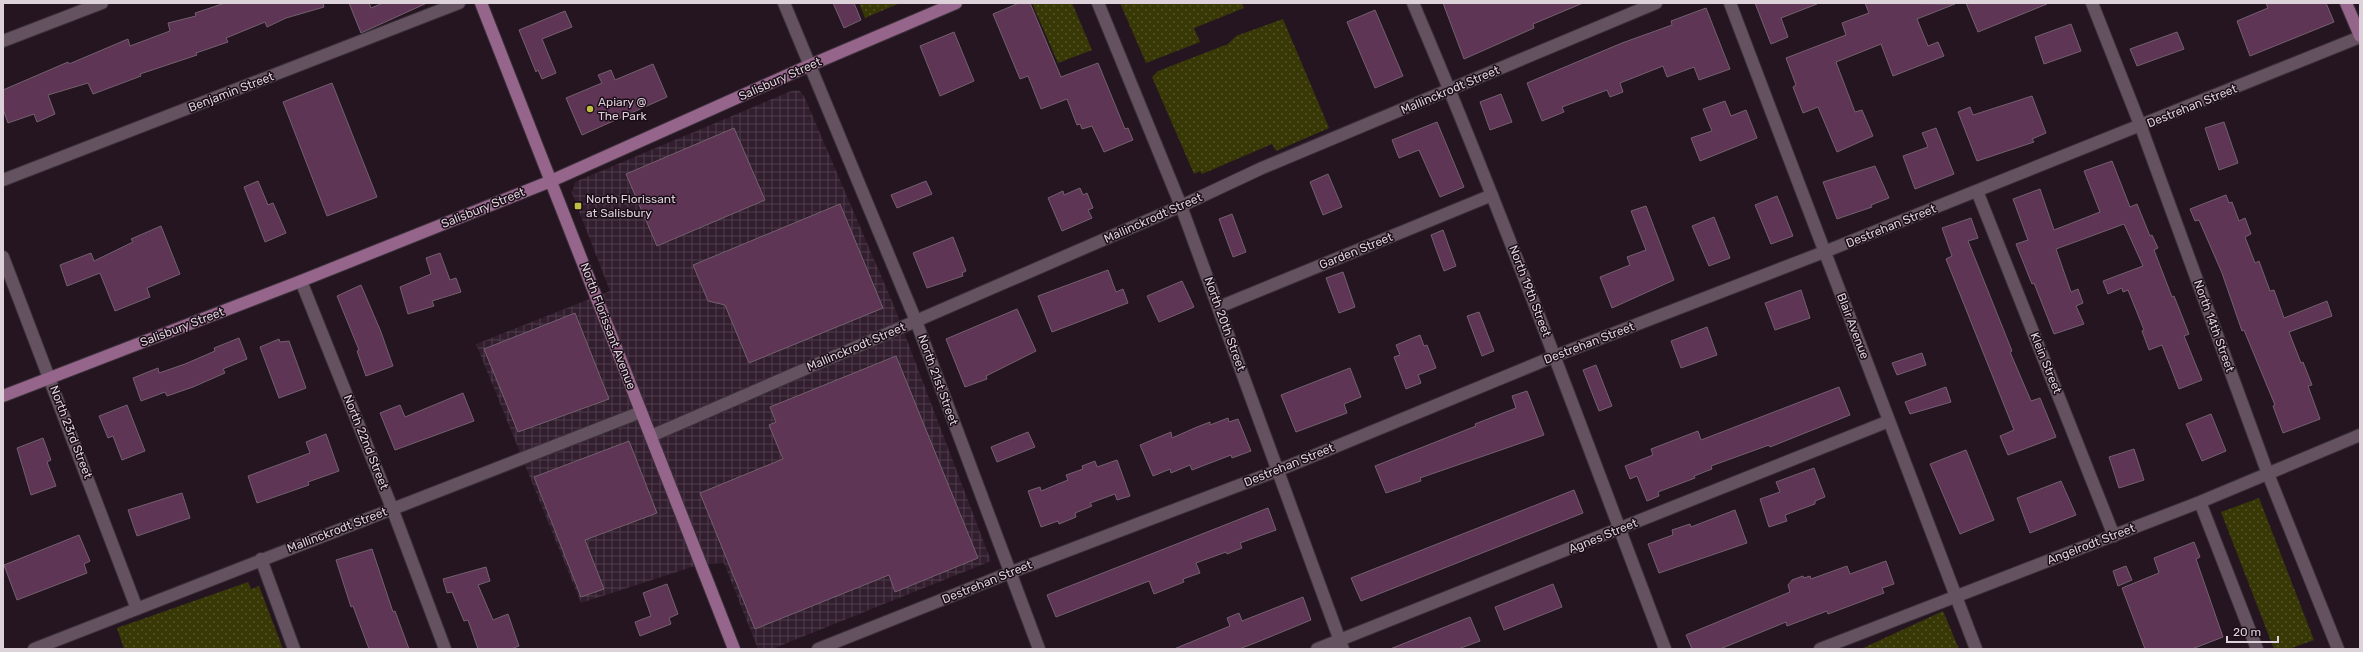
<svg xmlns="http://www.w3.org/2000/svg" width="2363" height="652" font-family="Rubik,sans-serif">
	<defs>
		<pattern id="industrial-grid" width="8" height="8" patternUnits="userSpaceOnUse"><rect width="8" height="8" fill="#321e2e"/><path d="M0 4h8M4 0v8" fill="none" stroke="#4f3e4c"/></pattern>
		<pattern id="green-dots" width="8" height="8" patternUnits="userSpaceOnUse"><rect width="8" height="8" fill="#383807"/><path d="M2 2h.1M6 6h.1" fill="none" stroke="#54542b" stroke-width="1.8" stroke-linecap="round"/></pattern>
	</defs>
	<rect width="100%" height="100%" fill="#251521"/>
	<path fill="url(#industrial-grid)" d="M799,90L804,96L894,306L991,561L772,649H758L724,563L701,564L581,603L476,344L610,291L572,193L575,182L791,91Z"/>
	<path fill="url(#green-dots)" d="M859,3H900L865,18Z
		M1032,3H1072L1092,50L1058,63Z
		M1120,3H1242L1244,8L1194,28L1200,42L1146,63Z
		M1283,19L1329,128L1276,151L1272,144L1202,174L1200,171L1194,174L1152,77L1158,71L1228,44L1236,36Z
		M2259,498L2314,640L2289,649H2274L2221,512Z
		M248,582L251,589L259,586L283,649H124L117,628Z
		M1943,611L1959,649H1861Z"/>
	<path fill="#5e3555" stroke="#73606e" d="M225,3H323L324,7L286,18L267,27L265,22L226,38L228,42L196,53L197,55L140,74L141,76L93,94L88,83L48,95L55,114L37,122L34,114L8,123L3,109V90L68,62L69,64L128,39L130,46L170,31L168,23L196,16L195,13Z
		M349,3H369L371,8L383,3H427L361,33Z
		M833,3H854L861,20L844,28Z
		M1019,3H1030L1061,77L1098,63L1125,129L1128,128L1133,140L1104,152L1092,126L1082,129L1080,124L1077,125L1067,99L1041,109L1028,76L1020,79L993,14Z
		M1443,3H1583L1533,24L1534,28L1464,59Z
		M1755,3H1817V4L1781,18L1788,37L1771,44Z
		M1865,3L1955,4L1917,19L1928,46L1938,42L1944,56L1893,76L1881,44L1836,62L1855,112L1862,110L1873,136L1837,152L1818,107L1803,113L1793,87L1796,85L1786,58L1846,35L1842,23L1869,13Z
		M1966,3H2047V4L1978,32Z
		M2266,3H2326L2334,22L2250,56L2237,21L2268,8Z
		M1706,8L1730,69L1699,80L1694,67L1667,77L1663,66L1620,83L1623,92L1610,97L1607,90L1562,107L1564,112L1542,121L1527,83L1622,43L1672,25L1671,21Z
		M1375,10L1403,76L1375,88L1347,22Z
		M565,11L572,27L542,39L556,73L542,79L538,70L536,72L519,30Z
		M2071,24L2081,51L2044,64L2035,37Z
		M954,32L974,81L940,96L920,46Z
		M2177,32L2184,49L2137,66L2130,49Z
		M653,64L667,97L582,135L566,98L602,83L598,75L611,70L615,80Z
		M332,83L377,197L327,216L283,102Z
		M1501,94L1512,122L1490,130L1480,102Z
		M2032,96L2046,133L2032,139L2034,142L1977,161L1958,112L1970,107L1973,115Z
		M1725,101L1731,116L1746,110L1757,138L1700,161L1691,138L1712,131L1703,109Z
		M1437,122L1464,187L1440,197L1419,150L1399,158L1392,140Z
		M2224,122L2238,163L2219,170L2205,128Z
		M734,128L765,200L657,246L626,174Z
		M1936,128L1954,174L1915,189L1903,156L1928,147L1922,133Z
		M2112,161L2130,207L2137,204L2150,236L2152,235L2158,248L2154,250L2172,297L2174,296L2189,334L2184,336L2202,380L2179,389L2162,345L2149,350L2142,331L2144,330L2128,290L2123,292L2122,288L2108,294L2103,281L2143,266L2124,224L2056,249L2071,292L2078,289L2083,303L2076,306L2084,324L2054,334L2034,283L2032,284L2016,244L2028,240L2013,199L2040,189L2054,230L2100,212L2084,171Z
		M1875,166L1889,198L1871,205L1872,207L1837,219L1823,182Z
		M1328,174L1342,207L1323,215L1310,182Z
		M258,181L268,205L273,203L286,233L265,242L244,187Z
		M926,181L932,194L897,208L891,195Z
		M1080,188L1083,195L1087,193L1093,208L1088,210L1092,218L1062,231L1048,198L1063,191L1064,195Z
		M2226,195L2229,203L2232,202L2239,221L2245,218L2251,234L2245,237L2255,263L2259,261L2270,291L2274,290L2284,318L2327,301L2332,316L2289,332L2301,363L2303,362L2312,385L2308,386L2320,419L2283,433L2273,406L2275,405L2244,330L2242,331L2222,273L2199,220L2195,221L2190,209Z
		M1777,196L1793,236L1771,244L1755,205Z
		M840,204L883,308L749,363L725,305L708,301L693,265Z
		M1646,206L1674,280L1612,308L1600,277L1630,265L1627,257L1646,250L1631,211Z
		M1232,214L1246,252L1233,257L1219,219Z
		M1714,217L1730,258L1709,266L1692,226Z
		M1971,218L1978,238L1968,241L2012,351L2010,352L2031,401L2040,398L2056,437L2008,455L2000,436L2014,430L1946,259L1952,256L1942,228Z
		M161,226L180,274L147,288L150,297L115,311L100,273L67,286L60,265L91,253L94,261L133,242L131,239Z
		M1443,230L1456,266L1444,271L1431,235Z
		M953,237L966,271L962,273L963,276L927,288L913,253Z
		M440,253L450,280L456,278L461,292L432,301L434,306L408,314L400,287L431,274L426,258Z
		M1108,270L1116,292L1123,289L1128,303L1052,332L1038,296Z
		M1343,272L1355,307L1339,313L1326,278Z
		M1182,281L1194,307L1159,322L1147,296Z
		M361,285L381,332L393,366L366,376L357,351L359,350L337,296Z
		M1801,290L1810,318L1775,330L1765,303Z
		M1017,309L1036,351L986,376L987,379L965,387L946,339Z
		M1479,312L1494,351L1482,356L1467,316Z
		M575,313L609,399L518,432L484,349Z
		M1707,327L1717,355L1681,368L1671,341Z
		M1420,335L1424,346L1427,345L1436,368L1418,375L1421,383L1406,389L1394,357L1400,355L1396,345Z
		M239,338L247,359L223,369L225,373L193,387L167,396L165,392L141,401L133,378L158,368L159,373L185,364L215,351L214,348Z
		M279,339L280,342L289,341L306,388L279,398L260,347Z
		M1922,353L1926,365L1897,375L1892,363Z
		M896,356L978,558L895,592L889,575L755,629L700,493L783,459L769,425L776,422L770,407Z
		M1596,365L1612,406L1599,411L1583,370Z
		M1350,368L1361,397L1344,404L1347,413L1296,432L1281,395Z
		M1839,387L1850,415L1770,447L1769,445L1711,466L1712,469L1694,476L1695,478L1658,492L1659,496L1647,501L1637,476L1630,479L1625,466L1653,455L1651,449L1698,431L1701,440Z
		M1946,387L1951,402L1910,414L1905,402Z
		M1527,391L1544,435L1420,478L1421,481L1386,493L1375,466L1476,426L1475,424L1516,408L1512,396Z
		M463,393L474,421L395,450L380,413L400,405L405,417Z
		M127,405L145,451L122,460L113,436L108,438L99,416Z
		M2211,414L2226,451L2202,461L2186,424Z
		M1228,418L1229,422L1238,419L1251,451L1232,458L1231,455L1192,470L1190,465L1171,473L1170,469L1153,476L1140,445L1171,432L1172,438L1197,427L1210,422V425Z
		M1028,432L1035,447L997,462L991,447Z
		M326,434L339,471L308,482L309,485L257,503L248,476L310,453L306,442Z
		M43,438L51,460L47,462L56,486L31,495L17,448Z
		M629,441L657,513L585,540L604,589L581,597L534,477Z
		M2134,449L2144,480L2119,488L2109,457Z
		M1966,450L1994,520L1960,534L1930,464Z
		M1117,460L1130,496L1117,500L1115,494L1090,503L1092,506L1075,513L1076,517L1059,524L1058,521L1041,527L1028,491L1040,487L1041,491L1068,480L1066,475L1083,469L1082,466L1095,461L1097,467Z
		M1814,468L1825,497L1815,501V504L1785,515L1787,521L1769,527L1760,499L1780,492L1776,482Z
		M2061,481L2076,515L2030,533L2017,498Z
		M1574,490L1583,513L1361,601L1351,578Z
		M182,493L190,518L137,536L128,510Z
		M1268,508L1276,530L1240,543L1242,548L1227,554L1226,552L1196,563L1200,573L1183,579L1184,582L1154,594L1149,581L1056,617L1047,595Z
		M1735,510L1747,543L1659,573L1648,544L1673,535L1672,530L1690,524L1691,527Z
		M79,535L90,561L84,564L87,573L17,600L4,565Z
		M2194,542L2200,557L2196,559L2223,637L2192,649H2145L2122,588L2159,573L2154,558Z
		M372,549L393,612L395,611L409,649H369L353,606L351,607L336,560Z
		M1886,561L1894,584L1882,588L1884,593L1828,614L1827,611L1787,626L1786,622L1720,649H1692L1686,635L1790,592L1788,585L1792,580L1803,576L1804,578L1810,576L1811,579L1847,566L1850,574Z
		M2126,566L2132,580L2118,586L2113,571Z
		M486,567L490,581L478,585L493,620L508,614L519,646L511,649H478L468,620L464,621L452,592L447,593L443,579Z
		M667,584L678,614L669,618L671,624L640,636L635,622L651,616L643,593Z
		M1553,584L1562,607L1504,630L1495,607Z
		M1303,597L1311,620L1255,643L1239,649H1174L1230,626L1227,618L1239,613L1242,621Z
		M1470,617L1480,641L1458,649H1390Z"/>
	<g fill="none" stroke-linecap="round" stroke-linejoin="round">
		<g stroke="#3b3139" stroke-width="14">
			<path id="minor" d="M784,3L916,321L1039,649
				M1098,3L1181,206L1343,649
				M1413,3C1504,216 1583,433 1665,649
				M1730,3L1976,649
				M2092,3L2141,127L2268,474L2338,649
				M3,41L102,3
				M3,180L459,3
				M1977,191L2114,536
				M3,257L137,609
				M301,281L392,508L445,649
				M1219,307L1492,195
				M651,436L1181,206L1262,168L1656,3
				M2200,502L2257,649
				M261,559L294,649
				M34,649L641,412
				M818,649L1009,573L1279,470L1555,356L1824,252L2360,37
				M1317,649L1889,421
				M1820,649L2200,502L2360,435"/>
		</g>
		<g stroke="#3b3139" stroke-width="14">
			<path id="major" d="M481,3L734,649
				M2346,3L2360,36
				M3,396L301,281L551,181L808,66L956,3"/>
		</g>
		<use href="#minor" stroke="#655260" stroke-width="12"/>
		<use href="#major" stroke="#96658b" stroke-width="12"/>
	</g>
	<g fill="#bdbf43" stroke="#1b0d18" stroke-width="1.5">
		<circle cx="590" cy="109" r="4"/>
		<rect x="574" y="202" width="8" height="8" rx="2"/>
	</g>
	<g text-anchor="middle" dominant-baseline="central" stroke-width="3" stroke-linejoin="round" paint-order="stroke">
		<g font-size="12" fill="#ddd2da" stroke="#1b0d18">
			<text transform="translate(780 79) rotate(-24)">Salisbury Street</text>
			<text transform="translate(1450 90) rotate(-23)">Mallinckrodt Street</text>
			<text transform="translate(231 92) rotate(-21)">Benjamin Street</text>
			<text transform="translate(2192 106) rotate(-22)">Destrehan Street</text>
			<text transform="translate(483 208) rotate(-22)">Salisbury Street</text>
			<text transform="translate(1153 218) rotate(-24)">Mallinckrodt Street</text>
			<text transform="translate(1891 226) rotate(-22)">Destrehan Street</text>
			<text transform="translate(1356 251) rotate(-22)">Garden Street</text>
			<text transform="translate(1530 291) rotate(69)">North 19th Street</text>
			<text transform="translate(1225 324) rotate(70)">North 20th Street</text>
			<text transform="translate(608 326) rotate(69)">North Florissant Avenue</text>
			<text transform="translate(1853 326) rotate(69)">Blair Avenue</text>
			<text transform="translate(2214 326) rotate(70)">North 14th Street</text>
			<text transform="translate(182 327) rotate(-21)">Salisbury Street</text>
			<text transform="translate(1589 343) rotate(-21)">Destrehan Street</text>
			<text transform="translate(856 347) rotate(-23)">Mallinckrodt Street</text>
			<text transform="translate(2046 363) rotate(68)">Klein Street</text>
			<text transform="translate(938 380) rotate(70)">North 21st Street</text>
			<text transform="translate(71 432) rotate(69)">North 23rd Street</text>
			<text transform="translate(366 442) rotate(68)">North 22nd Street</text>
			<text transform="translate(1289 465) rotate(-22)">Destrehan Street</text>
			<text transform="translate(337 530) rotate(-21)">Mallinckrodt Street</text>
			<text transform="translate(1603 536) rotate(-22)">Agnes Street</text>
			<text transform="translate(2091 544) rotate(-21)">Angelrodt Street</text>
			<text transform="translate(987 582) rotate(-22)">Destrehan Street</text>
		</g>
		<g font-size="12" fill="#ddd2da" stroke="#1b0d18" text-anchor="start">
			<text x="598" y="102">Apiary @<tspan x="598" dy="14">The Park</tspan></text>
			<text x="586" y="199">North Florissant<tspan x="586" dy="14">at Salisbury</tspan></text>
		</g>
	</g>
	<rect width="2363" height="652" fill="none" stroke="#ddd2da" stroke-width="8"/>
	<path d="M2227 636v6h51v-6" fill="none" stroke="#ddd2da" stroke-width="2"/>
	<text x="2233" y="636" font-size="12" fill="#ddd2da" stroke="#1b0d18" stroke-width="3" paint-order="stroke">20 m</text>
</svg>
